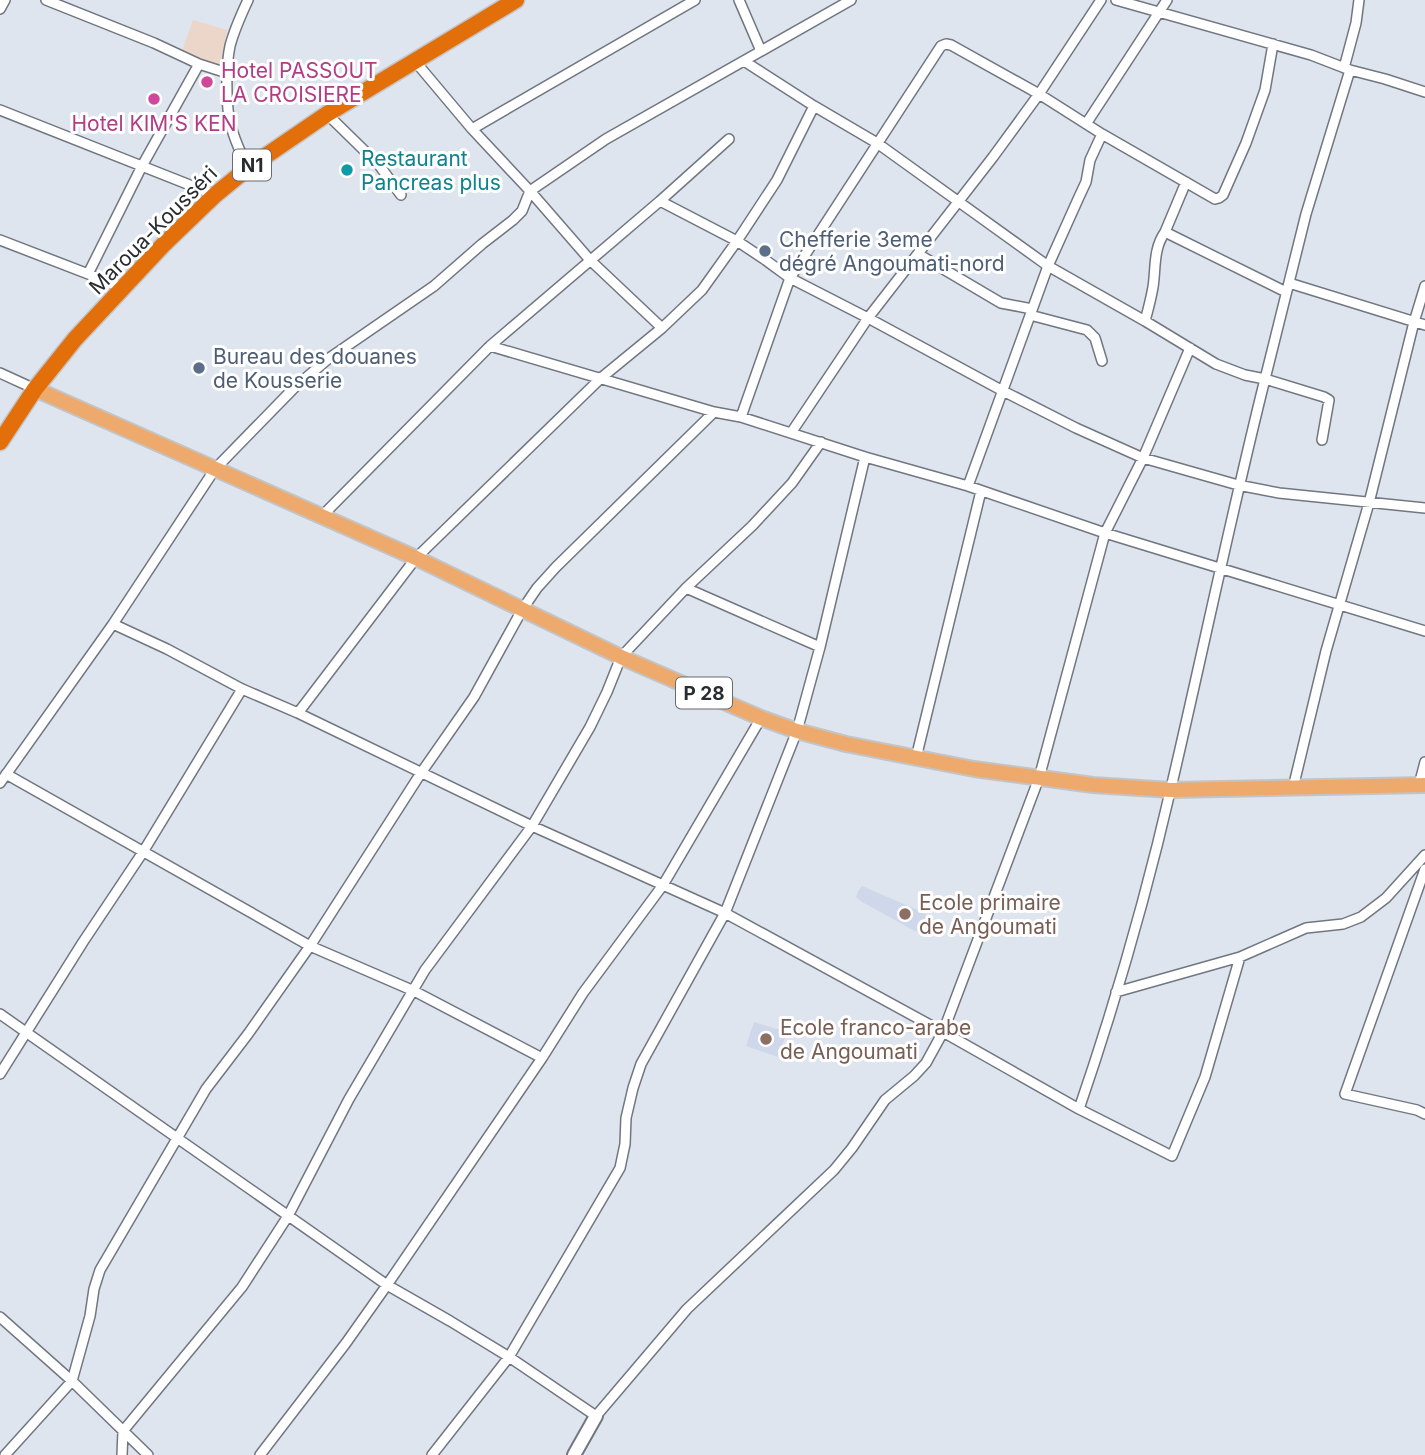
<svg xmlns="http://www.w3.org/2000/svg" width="1425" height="1455" font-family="Inter,sans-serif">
	<rect width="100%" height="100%" fill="#dee5ef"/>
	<path fill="#ebd6c9" d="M193,20L227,30L220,72L181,54Z"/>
	<path fill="#ced8ea" d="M862,886L918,910L934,919L931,930L926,935L913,930L862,902L856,897L858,891Z
		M754,1022L787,1032L778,1057L746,1046Z"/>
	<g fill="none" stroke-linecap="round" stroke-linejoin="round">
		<g stroke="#717680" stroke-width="12">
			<path id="street" d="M46,0L154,43L199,64L227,73
				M739,0L761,51
				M1116,0L1311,55L1350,70L1306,214L1265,379L1324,397L1329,400L1322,440
				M0,9L5,0
				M414,60L472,129L530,191L590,260L662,328
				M744,61L814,106
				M1344,68L1356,23L1359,0
				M1350,70L1385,79L1425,92
				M0,110L215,195
				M327,114L379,165L401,195
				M1086,124L1167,0
				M472,129L695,0
				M1102,134L1215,199L1219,198L1223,195L1246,143L1265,90L1273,44
				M248,168C240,152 232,135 229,117C226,98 226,64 230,46C234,30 241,15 248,0
				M660,201L729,139
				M1165,232L1186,182
				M0,240L122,287
				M918,254L1001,303L1032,309
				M88,274L142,166L199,64
				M1289,283L1425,325
				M1030,315L1087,330L1095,338L1102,361
				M1145,321C1148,310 1151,299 1153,287C1156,268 1153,249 1165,232L1286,292
				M490,346L714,412L741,417L865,457L968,486L1105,533L1425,631
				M0,373L35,389
				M741,417L790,278L941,46L946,44L951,45L1039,94L1102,134L1090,160L1086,182L1079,197L1048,266L968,486
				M791,433L868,318L993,157L1039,94L1101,0
				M321,517L490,346L660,201L737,241L764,259L790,278L868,318L1003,391L1076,428L1143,458L1238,485L1279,493L1425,508
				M686,588L820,647
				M113,624L167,649L242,689L298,713L532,826L725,913L943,1032L1079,1109C1115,1004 1146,896 1171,788C1203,651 1231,515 1265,379L1245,375L1216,364L1145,321L1048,266L877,143L814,106L777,180L737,241L702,290L662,328L601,378L416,558L298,713
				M916,758L981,491
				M6,774L310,946L414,991L542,1058
				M0,783L113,624L215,469L294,388L328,359L434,286L482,244L513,220L522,211L530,191L606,139L851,0
				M1419,785L1425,762
				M1293,788L1326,651L1369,503L1414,322L1425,286
				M1425,869L1345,1094L1417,1110L1425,1114
				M1116,992L1240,957L1306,928L1343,924L1361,917L1386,898L1425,855
				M0,1014L387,1285L450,1321L509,1357L596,1416L687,1309L834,1170L852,1148L885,1100L914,1076L926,1063L943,1032L1039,778L1105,533L1143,458L1190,348
				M0,1074L83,942L143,852L242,689
				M1079,1109L1172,1156L1205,1077L1240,957
				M0,1317L72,1381L148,1455
				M5,1455L72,1381L90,1316L94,1289L100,1270L206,1089L248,1034L310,946L421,773L474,697L522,610L537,588L556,567L714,412
				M122,1455L123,1431L242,1287L288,1216L349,1099L425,970L532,826L590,727L607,692L621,657L686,588L752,526L792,483L821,442
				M260,1455L346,1343L387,1285L542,1058L583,993L663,885L761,718
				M432,1455L509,1357L620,1168L625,1144L626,1118L633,1088L641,1064L725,913L797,731L820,647L865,457"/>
		</g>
		<g stroke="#717680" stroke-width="16">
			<path id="secondary" d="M574,1455L596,1416"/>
		</g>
		<g stroke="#c3c4c5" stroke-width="18">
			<path id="primary" d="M35,389L416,558L621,657L761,718L797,731L846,744L974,769L1093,785L1171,790L1425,785"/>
		</g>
		<g stroke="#c3c4c5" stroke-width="19">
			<path id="highway" d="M0,442L35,389L75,339L163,245L215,195L248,168L327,114L516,0"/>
		</g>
		<use href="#street" stroke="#fff" stroke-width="9"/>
		<use href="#secondary" stroke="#fff" stroke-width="12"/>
		<use href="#primary" stroke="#eea96d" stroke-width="14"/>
		<use href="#highway" stroke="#e36f0b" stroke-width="16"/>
	</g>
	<g fill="#d1479c" stroke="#fff" stroke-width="2.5">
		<circle cx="207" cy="82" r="7"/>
		<circle cx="154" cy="99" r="7"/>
	</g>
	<circle fill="#0f9aa8" stroke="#fff" stroke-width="2.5" cx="347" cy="170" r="7"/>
	<g fill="#5c6f8a" stroke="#fff" stroke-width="2.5">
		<circle cx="765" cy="251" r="7"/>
		<circle cx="199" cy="368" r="7"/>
	</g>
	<g fill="#8d6e63" stroke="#fff" stroke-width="2.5">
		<circle cx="905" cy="914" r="7"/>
		<circle cx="766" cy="1039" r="7"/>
	</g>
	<g text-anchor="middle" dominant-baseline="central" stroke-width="6" stroke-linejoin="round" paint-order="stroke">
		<g fill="#fff" stroke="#696b6d" stroke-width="2">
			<rect x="233" y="149.5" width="38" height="31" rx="5"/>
			<rect x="676" y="677.5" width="56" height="31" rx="5"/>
		</g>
		<g font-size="19" font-weight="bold" fill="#292c2f">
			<text x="252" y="165">N1</text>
			<text x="704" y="693">P 28</text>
		</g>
		<g font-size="21" fill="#b23c85" stroke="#fff" text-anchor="start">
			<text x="221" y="70">Hotel PASSOUT<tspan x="221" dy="24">LA CROISIERE</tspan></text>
			<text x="154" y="123" text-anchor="middle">Hotel KIM'S KEN</text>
		</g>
		<g font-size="21" fill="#0d838f" stroke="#fff" text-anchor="start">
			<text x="361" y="158">Restaurant<tspan x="361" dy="24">Pancreas plus</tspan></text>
		</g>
		<g font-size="21" fill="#292c2f" stroke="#fff">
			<text transform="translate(153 230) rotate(-45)">Maroua-Kousséri</text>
		</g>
		<g font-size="21" fill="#4e5e75" stroke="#fff" text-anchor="start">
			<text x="779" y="239">Chefferie 3eme<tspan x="779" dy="24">dégré Angoumati-nord</tspan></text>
			<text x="213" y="356">Bureau des douanes<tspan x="213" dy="24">de Kousserie</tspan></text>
		</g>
		<g font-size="21" fill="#785e54" stroke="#fff" text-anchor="start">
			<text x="919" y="902">Ecole primaire<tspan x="919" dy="24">de Angoumati</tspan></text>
			<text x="780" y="1027">Ecole franco-arabe<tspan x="780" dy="24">de Angoumati</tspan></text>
		</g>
	</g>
</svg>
